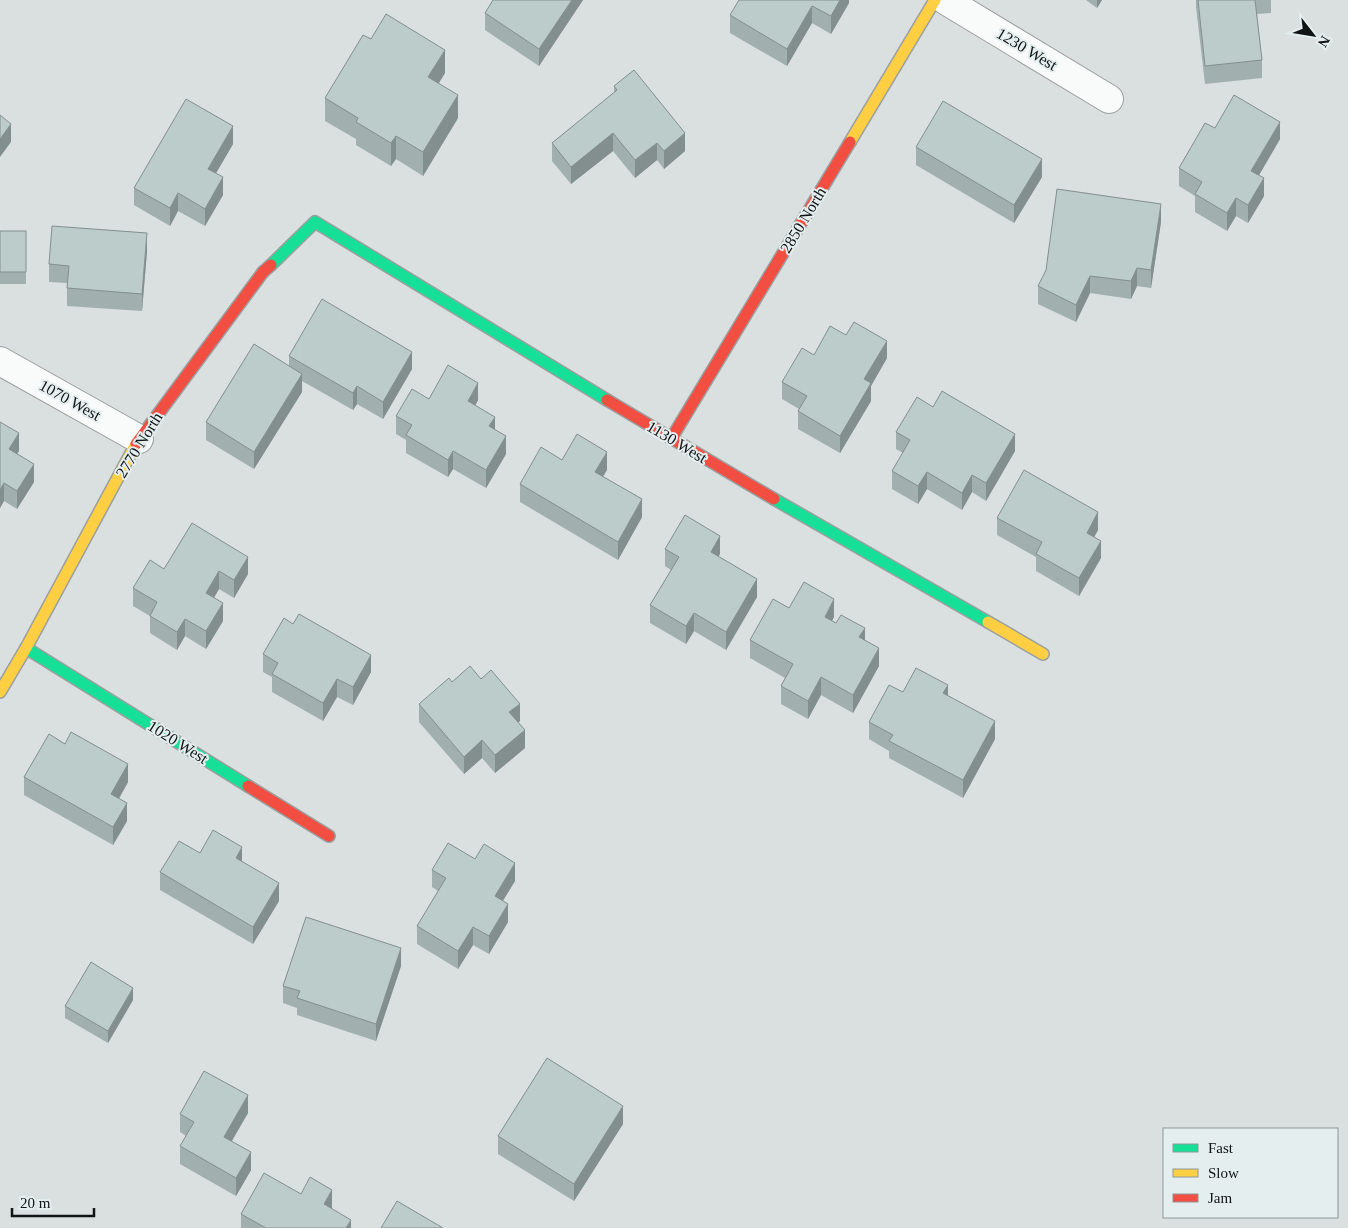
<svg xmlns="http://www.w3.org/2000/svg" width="1348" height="1228" font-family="Georgia,serif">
	<rect width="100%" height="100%" fill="#dadfdf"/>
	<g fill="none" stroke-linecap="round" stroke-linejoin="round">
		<g stroke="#9b9f9f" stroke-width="30">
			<path id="street" d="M945,0L1109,99
				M0,361L139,439"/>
		</g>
		<g stroke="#9b9f9f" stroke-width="14">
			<path id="fast" d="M271,265L315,222L607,400
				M774,499L988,622
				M26,648L248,786"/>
		</g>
		<g stroke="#9b9f9f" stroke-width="14">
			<path id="slow" d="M850,142L935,0
				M988,622L1043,654
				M0,692L26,648L136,444"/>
		</g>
		<g stroke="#9b9f9f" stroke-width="14">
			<path id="jam" d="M607,400L774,499
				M671,439L850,142
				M136,444L263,272L271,265
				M248,786L329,836"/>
		</g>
		<use href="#street" stroke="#f9fafa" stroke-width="28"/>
		<use href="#fast" stroke="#16e098" stroke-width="11"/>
		<use href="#slow" stroke="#ffcf43" stroke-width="11"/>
		<use href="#jam" stroke="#f24e42" stroke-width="11"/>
	</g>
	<path fill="#a1afaf" d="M493,0H583L539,66L485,30V13Z
		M849,0V3L831,34L812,23L787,66L730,33V15Z
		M1086,0H1102L1097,8Z
		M1196,0H1271V13L1257,14L1262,60V78L1205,84L1196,7Z
		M371,39L445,73L439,83L458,118L423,176L396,159L391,166L356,145V139L325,121V98Z
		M614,86L685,151L664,169L657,160L635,178L613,151L571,184L552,161V143L614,93Z
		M1215,128L1280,139L1259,175L1264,196L1248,223L1236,216L1227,231L1195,212V196L1179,186V168Z
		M233,144L216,173L223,195L205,226L178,211L170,226L134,205V188Z
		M916,147L1042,177L1014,223L916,165Z
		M1161,222L1151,288L1137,286L1131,299L1090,293L1076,322L1038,304V286Z
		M0,231H26V284H0Z
		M147,251L142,311L67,306V283L49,282V264Z
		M846,335L887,358L871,386V401L840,453L798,429V411L799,409L782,399V382L814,355Z
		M289,356L412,369L383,419L357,404L353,410L302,381V392L254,469L206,440V422L289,366Z
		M429,399L478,400L475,406L495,430L506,454L486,488L453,469L448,477L406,453V440L396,434V416Z
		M933,407L1015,451L986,501L972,492L962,510L927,489L918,504L892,489V471L903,453L896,449V432Z
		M0,422L19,451L17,454L34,482L17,509L4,501L0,508Z
		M562,460L607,470L603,476L642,517L618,560L520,502V484Z
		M997,518L1098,530L1094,537L1101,558L1079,596L1036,571V557L997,535Z
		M192,523L248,574L234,598L219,589L214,598L223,621L206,649L185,636L177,650L150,633V616L133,606V588L164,569Z
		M665,549L720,554L718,556L757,597L726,650L694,631L686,644L650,623V605L671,570L665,566Z
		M789,608L834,617L832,621L865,640L879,666L853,713L821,695L808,719L781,704V686L785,678L750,658V640Z
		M263,654L371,672L353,705L337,697L323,721L272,692V677L263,672Z
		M452,682L520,721L518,723L525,748L495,773L482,758L464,774L419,722V704Z
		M903,692L948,696L995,739L963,798L889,758V751L869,739V722Z
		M24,777L128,782L119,799L127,821L113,845L24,795Z
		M200,853L242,861L279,901L253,944L160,890V872Z
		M475,859L515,881L503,901L508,922L489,954L473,945L458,969L417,944V926L438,891L432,887V870Z
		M401,966L376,1041L297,1015V1008L283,1003V986Z
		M133,1000L108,1043L65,1018V1006Z
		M248,1113L232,1141L251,1170L236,1196L180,1164V1146L186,1136L180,1132V1114Z
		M623,1124L574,1201L498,1154V1136Z
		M301,1194L332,1208V1209L351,1228H241V1214Z"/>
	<path fill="#838f8e" d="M572,0H583L539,66V49Z
		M840,0H849V3L831,34V16Z
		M1097,0H1102L1097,8Z
		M812,6V23L787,66V49Z
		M445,50V73L428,100V77Z
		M458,95V118L423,176V152Z
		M1280,122V139L1251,189V171Z
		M11,124V142L0,157V139Z
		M233,126V144L208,187V169Z
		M613,133V151L571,184V167Z
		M685,133V151L664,169V151Z
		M396,136V159L391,166V143Z
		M657,143V160L635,178V160Z
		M1042,159V177L1014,223V205Z
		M223,177V195L205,226V209Z
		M1264,178V196L1248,223V205Z
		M178,193V211L170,226V208Z
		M1236,198V216L1227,231V213Z
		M1161,204V222L1151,288V270Z
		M147,233V251L142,311V294Z
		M1137,268V286L1131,299V281Z
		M1090,276V293L1076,322V305Z
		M887,341V358L871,386V401L840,453V436L864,379Z
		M412,352V369L383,419V402Z
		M302,374V392L254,469V452Z
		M478,383V400L468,419V401Z
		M357,386V404L353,410V393Z
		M495,417V434L489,426Z
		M19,433V451L9,467V449Z
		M1015,434V451L986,501V483Z
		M506,436V454L486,488V470Z
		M453,451V469L448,477V460Z
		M607,452V470L595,490V472Z
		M34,464V482L17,509V491Z
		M927,472V489L918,504V486Z
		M972,475V492L962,510V493Z
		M4,483V501L0,508V490Z
		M642,499V517L618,560V542Z
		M1098,512V530L1087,550V533Z
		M720,536V554L711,569V552Z
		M1101,541V558L1079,596V578Z
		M248,557V574L234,598V580Z
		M219,571V589L206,611V593Z
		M757,579V597L726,650V632Z
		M834,599V617L825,634V617Z
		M223,603V621L206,649V631Z
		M694,613V631L686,644V626Z
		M185,619V636L177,650V632Z
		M865,628V646L859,637Z
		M879,648V666L853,713V695Z
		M371,655V672L353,705V687Z
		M821,677V695L808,719V701Z
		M337,679V697L323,721V703Z
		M948,685V703L943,693Z
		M520,704V721L509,730V712Z
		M995,721V739L963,798V780Z
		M525,730V748L495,773V755Z
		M482,740V758L464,774V757Z
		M128,764V782L111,812V794Z
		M127,803V821L113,845V827Z
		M242,847V865L236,858Z
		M515,863V881L495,913V896Z
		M279,883V901L253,944V927Z
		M508,904V922L489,954V936Z
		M473,927V945L458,969V951Z
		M401,948V966L376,1041V1024Z
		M133,988V1000L108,1043V1031Z
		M248,1095V1113L224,1154V1137Z
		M623,1106V1124L574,1201V1184Z
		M251,1152V1170L236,1196V1178Z
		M332,1190V1208L324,1222V1204Z
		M351,1220V1228H346Z"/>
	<path fill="#bbcccb" stroke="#838f8e" d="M493,0H572L539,49L485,13Z
		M739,0H840L831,16L812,6L787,49L730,15Z
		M1198,0H1255L1262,60L1205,66Z
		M386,14L445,50L428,77L458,95L423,152L396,136L391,143L356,122L358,118L325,98L363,35L371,39Z
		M634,70L685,133L664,151L657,143L635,160L613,133L571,167L552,143L617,90L614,86Z
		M1234,95L1280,122L1251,171L1264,178L1248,205L1236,198L1227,213L1195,194L1202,182L1179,168L1205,123L1215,128Z
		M186,99L233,126L208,169L223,177L205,209L178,193L170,208L134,188Z
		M943,101L1042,159L1014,205L916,147Z
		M0,115L11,124L0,139Z
		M1057,189L1161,204L1151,270L1137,268L1131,281L1090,276L1076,305L1038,286L1046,270Z
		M52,226L147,233L142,294L67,288L69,266L49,264Z
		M0,231H26V272H0Z
		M322,299L412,352L383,402L357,386L353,393L289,356Z
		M854,322L887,341L864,379L871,383L840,436L798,411L807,396L782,382L802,348L814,355L830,326L846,335Z
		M254,344L302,374L254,452L206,422Z
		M448,365L478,383L468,401L495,417L489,426L506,436L486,470L453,451L448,460L406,435L412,425L396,416L412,389L429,399Z
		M942,391L1015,434L986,483L972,475L962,493L927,472L918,486L892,471L910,440L896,432L917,397L933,407Z
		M0,422L19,433L9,449L34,464L17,491L4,483L0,490Z
		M577,434L607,452L595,472L642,499L618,542L520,484L541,447L562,460Z
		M1024,470L1098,512L1087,533L1101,541L1079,578L1036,554L1042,542L997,518Z
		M685,515L720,536L711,552L757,579L726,632L694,613L686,626L650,605L679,557L665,549Z
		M192,523L248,557L234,580L219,571L206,593L223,603L206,631L185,619L177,632L150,616L157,602L133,588L150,560L164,569Z
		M804,582L834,599L825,617L836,623L841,615L865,628L859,637L879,648L853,695L821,677L808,701L781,686L793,664L750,640L773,599L789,608Z
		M299,614L371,655L353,687L337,679L323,703L272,674L278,663L263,654L284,618L293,624Z
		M470,666L481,679L491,670L520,704L509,712L525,730L495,755L482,740L464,757L419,704L449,678L452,682Z
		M916,668L948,685L943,693L995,721L963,780L889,741L893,735L869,722L889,685L903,692Z
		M71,732L128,764L111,794L127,803L113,827L24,777L49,734L65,744Z
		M213,830L242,847L236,858L279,883L253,927L160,872L179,841L200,853Z
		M448,843L475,859L484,844L515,863L495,896L508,904L489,936L473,927L458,951L417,926L446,878L432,870Z
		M306,917L401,948L376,1024L297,998L300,991L283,986Z
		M91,962L133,988L108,1031L65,1006Z
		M547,1058L623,1106L574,1184L498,1136Z
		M204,1071L248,1095L224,1137L251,1152L236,1178L180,1146L194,1122L180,1114Z
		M264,1173L301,1194L310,1177L332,1190L324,1204L351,1220L346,1228H266L241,1214Z
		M397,1201L443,1228H381Z"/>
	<g text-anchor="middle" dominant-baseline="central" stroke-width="4" stroke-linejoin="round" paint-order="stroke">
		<g font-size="16" fill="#111414" stroke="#e5eeee">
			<text transform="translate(1027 49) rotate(31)">1230 West</text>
			<text transform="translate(803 220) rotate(-59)">2850 North</text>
			<text transform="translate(70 400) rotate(29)">1070 West</text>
			<text transform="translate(677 442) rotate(31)">1130 West</text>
			<text transform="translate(139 445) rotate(-58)">2770 North</text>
			<text transform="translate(178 742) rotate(32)">1020 West</text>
		</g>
	</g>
	<rect x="1163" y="1128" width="175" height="90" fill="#e5eeee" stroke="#909797"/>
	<rect x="1173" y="1144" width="25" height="8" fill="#16e098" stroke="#909797"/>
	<text x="1208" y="1153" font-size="15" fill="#111414">Fast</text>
	<rect x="1173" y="1169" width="25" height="8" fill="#ffcf43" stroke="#909797"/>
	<text x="1208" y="1178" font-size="15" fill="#111414">Slow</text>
	<rect x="1173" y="1194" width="25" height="8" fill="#f24e42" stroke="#909797"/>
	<text x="1208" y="1203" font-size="15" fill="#111414">Jam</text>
	<g transform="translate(1313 35) rotate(121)" stroke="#e5eeee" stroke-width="4" paint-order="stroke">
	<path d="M0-4L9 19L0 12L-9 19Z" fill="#111414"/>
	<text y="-8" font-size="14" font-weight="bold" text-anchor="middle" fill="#111414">N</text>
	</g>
	<path d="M12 1208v8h82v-8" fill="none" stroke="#111414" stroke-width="2.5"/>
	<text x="20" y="1208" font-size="15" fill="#111414" stroke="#e5eeee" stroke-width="4" paint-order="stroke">20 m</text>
</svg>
